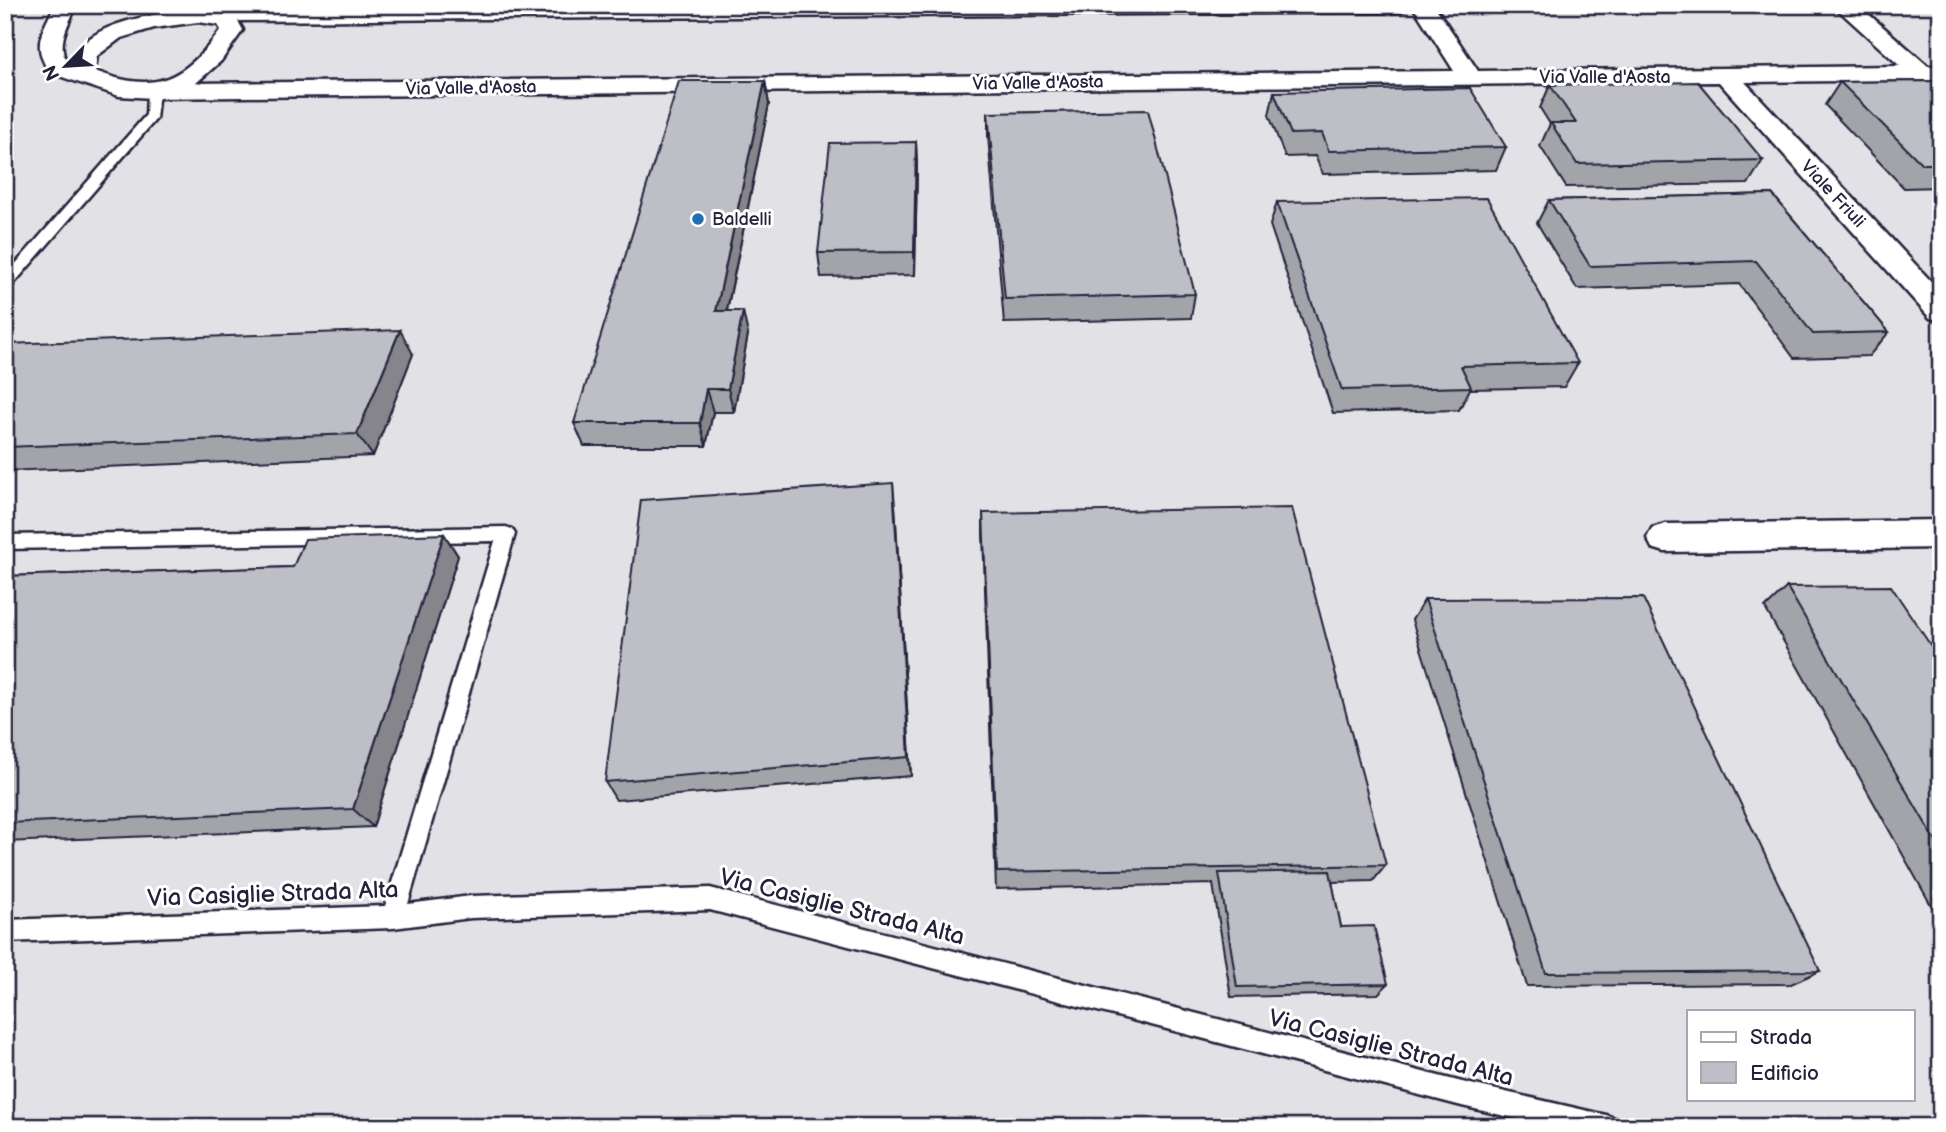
<svg xmlns="http://www.w3.org/2000/svg" width="1946" height="1132" font-family="'Balsamiq Sans',sans-serif">
	<rect width="100%" height="100%" fill="#f2f2f3"/>
	<filter id="ink" filterUnits="userSpaceOnUse"><feTurbulence type="fractalNoise" baseFrequency=".0143" numOctaves="2"/><feDisplacementMap in="SourceGraphic" scale="14" xChannelSelector="R" yChannelSelector="G"/><feConvolveMatrix kernelMatrix="1 2 1 2 8 2 1 2 1" color-interpolation-filters="sRGB"/></filter>
	<g filter="url(#ink)">
		<path fill="#e2e2e6" fill-rule="evenodd" d="M5,5H1941V1127H5ZM1689,1011H1913V1099H1689Z"/>
		<g fill="none" stroke-linecap="round" stroke-linejoin="round">
			<g stroke="#22223b" stroke-width="5">
				<path id="lane" d="M153,88L159,91L156,119L10,288L5,289V276L146,115L147,91Z
					M506,527L512,529L515,534L408,904L471,896L710,888L1462,1082L1606,1115L1615,1118L1618,1127H1552L1462,1106L710,910L471,918L393,928L5,942V920L385,906L495,541L5,549V535Z"/>
			</g>
			<g stroke="#22223b" stroke-width="5">
				<path id="street" d="M55,5H77C68,25 56,43 67,63L72,65C81,20 161,14 198,8L569,5H1407L1404,10L1396,12L238,21L243,30L221,61L196,83L1454,71L1412,5H1434L1478,71L1900,66L1833,5H1858L1928,66H1941V80L1745,82L1941,292V321L1930,318L1719,82L153,98L119,96L50,73C31,45 42,32 55,5ZM198,22L218,25L221,30C183,81 156,94 95,71L97,56L121,38L154,28Z
					M1941,520V548L1665,552L1652,548L1647,538L1652,528L1665,524Z"/>
			</g>
			<use href="#lane" fill="#fff" fill-rule="evenodd"/>
			<use href="#street" fill="#fff" fill-rule="evenodd"/>
		</g>
		<path fill="#a3a3aa" stroke="#22223b" stroke-width="2" d="M765,81L769,104L727,311L748,334L734,412H713L706,446H584L574,423Z
			M1941,81V187L1904,188L1825,105L1840,82Z
			M1550,85L1763,160L1748,184L1566,187L1540,146L1550,124L1540,108Z
			M1274,92L1506,147L1496,170L1323,174L1315,156L1285,157L1269,115Z
			M988,113L1195,294L1191,318L1004,323L988,136Z
			M916,142L917,165L915,275L821,277L818,253Z
			M1772,194L1889,332L1869,356L1794,358L1739,284L1577,289L1537,223L1549,200Z
			M1277,202L1578,363L1564,387L1470,389L1459,410L1333,413L1270,225Z
			M5,344L413,354L373,456L5,471Z
			M895,506L911,776L616,800L605,782Z
			M983,513L1386,865L1373,881L1332,882L1341,927L1388,984L1378,994L1231,997L1213,884L996,889L983,535Z
			M444,534L458,556L373,827L5,842V576L293,567Z
			M1787,587L1937,655H1941V923L1765,608Z
			M1425,599L1820,971L1791,984L1527,986L1412,620Z"/>
		<path fill="#85858b" stroke="#22223b" stroke-width="2" d="M765,81L769,104L722,334L716,311Z
			M916,142L917,165L915,275L914,252Z
			M743,311L748,334L734,412L728,389Z
			M400,330L413,354L373,456L357,434Z
			M706,389L713,412L706,446L700,423Z
			M893,483L895,506L911,776L909,757Z
			M444,534L458,556L373,827L353,809Z"/>
		<path fill="#bebec6" stroke="#22223b" stroke-width="2" d="M679,81H765L716,311H743L728,389H706L700,423H574Z
			M1941,81V164H1922L1840,82Z
			M1698,82L1763,160L1577,164L1551,123H1576L1550,85Z
			M1470,88L1506,147L1329,151L1322,133L1291,134L1274,92Z
			M1148,110L1195,294L1005,299L988,113Z
			M916,142L914,252L818,253L830,143Z
			M1772,194L1889,332L1813,334L1756,261L1590,266L1549,200Z
			M1487,198L1578,363L1461,366L1471,387L1342,390L1277,202Z
			M400,330L357,434L5,447V344Z
			M893,483L909,757L605,782L641,500Z
			M1292,508L1386,865L997,872L983,513Z
			M444,534L353,809L5,823V576L293,567L305,539Z
			M1891,586L1937,655H1941V850L1787,587Z
			M1643,598L1820,971L1546,973L1425,599Z
			M1330,871L1341,927L1374,926L1388,984L1237,987L1219,873Z"/>
	</g>
	<circle fill="#1f6fb2" stroke="#fff" stroke-width="2.5" cx="698" cy="219" r="7"/>
	<g text-anchor="middle" dominant-baseline="central" stroke-width="6" stroke-linejoin="round" paint-order="stroke">
		<g font-size="18" fill="#22223b" stroke="#fff">
			<text x="1605" y="77">Via Valle d'Aosta</text>
			<text transform="translate(1038 83) rotate(-1)">Via Valle d'Aosta</text>
			<text transform="translate(471 88) rotate(-1)">Via Valle d'Aosta</text>
			<text transform="translate(1833 194) rotate(47)">Viale Friuli</text>
		</g>
		<g font-size="18" fill="#22223b" stroke="#fff" text-anchor="start">
			<text x="712" y="219">Baldelli</text>
		</g>
		<g font-size="24" fill="#22223b" stroke="#fff">
			<text transform="translate(273 894) rotate(-2)">Via Casiglie Strada Alta</text>
			<text transform="translate(842 907) rotate(14)">Via Casiglie Strada Alta</text>
			<text transform="translate(1391 1048) rotate(14)">Via Casiglie Strada Alta</text>
		</g>
	</g>
	<rect width="1946" height="1132" fill="none" stroke="#fff" stroke-width="28"/>
	<rect x="14" y="14" width="1918" height="1104" fill="none" stroke="#22223b" stroke-width="2.5" filter="url(#ink)"/>
	<rect x="1687" y="1010" width="228" height="91" fill="#ffffff" stroke="#a7a7b1" stroke-width="2"/>
	<rect x="1701" y="1032" width="35" height="10" fill="#ffffff" stroke="#a7a7b1" stroke-width="2"/>
	<text x="1750" y="1044" font-size="21" fill="#22223b">Strada</text>
	<rect x="1701" y="1062" width="35" height="21" fill="#bebec6" stroke="#a7a7b1" stroke-width="2"/>
	<text x="1750" y="1080" font-size="21" fill="#22223b">Edificio</text>
	<g transform="translate(66 66) rotate(245)" stroke="#ffffff" stroke-width="5" paint-order="stroke">
	<path d="M0-5L12 26L0 18L-12 26Z" fill="#22223b"/>
	<text y="-10" font-size="19" font-weight="bold" text-anchor="middle" fill="#22223b">N</text>
	</g>
</svg>
